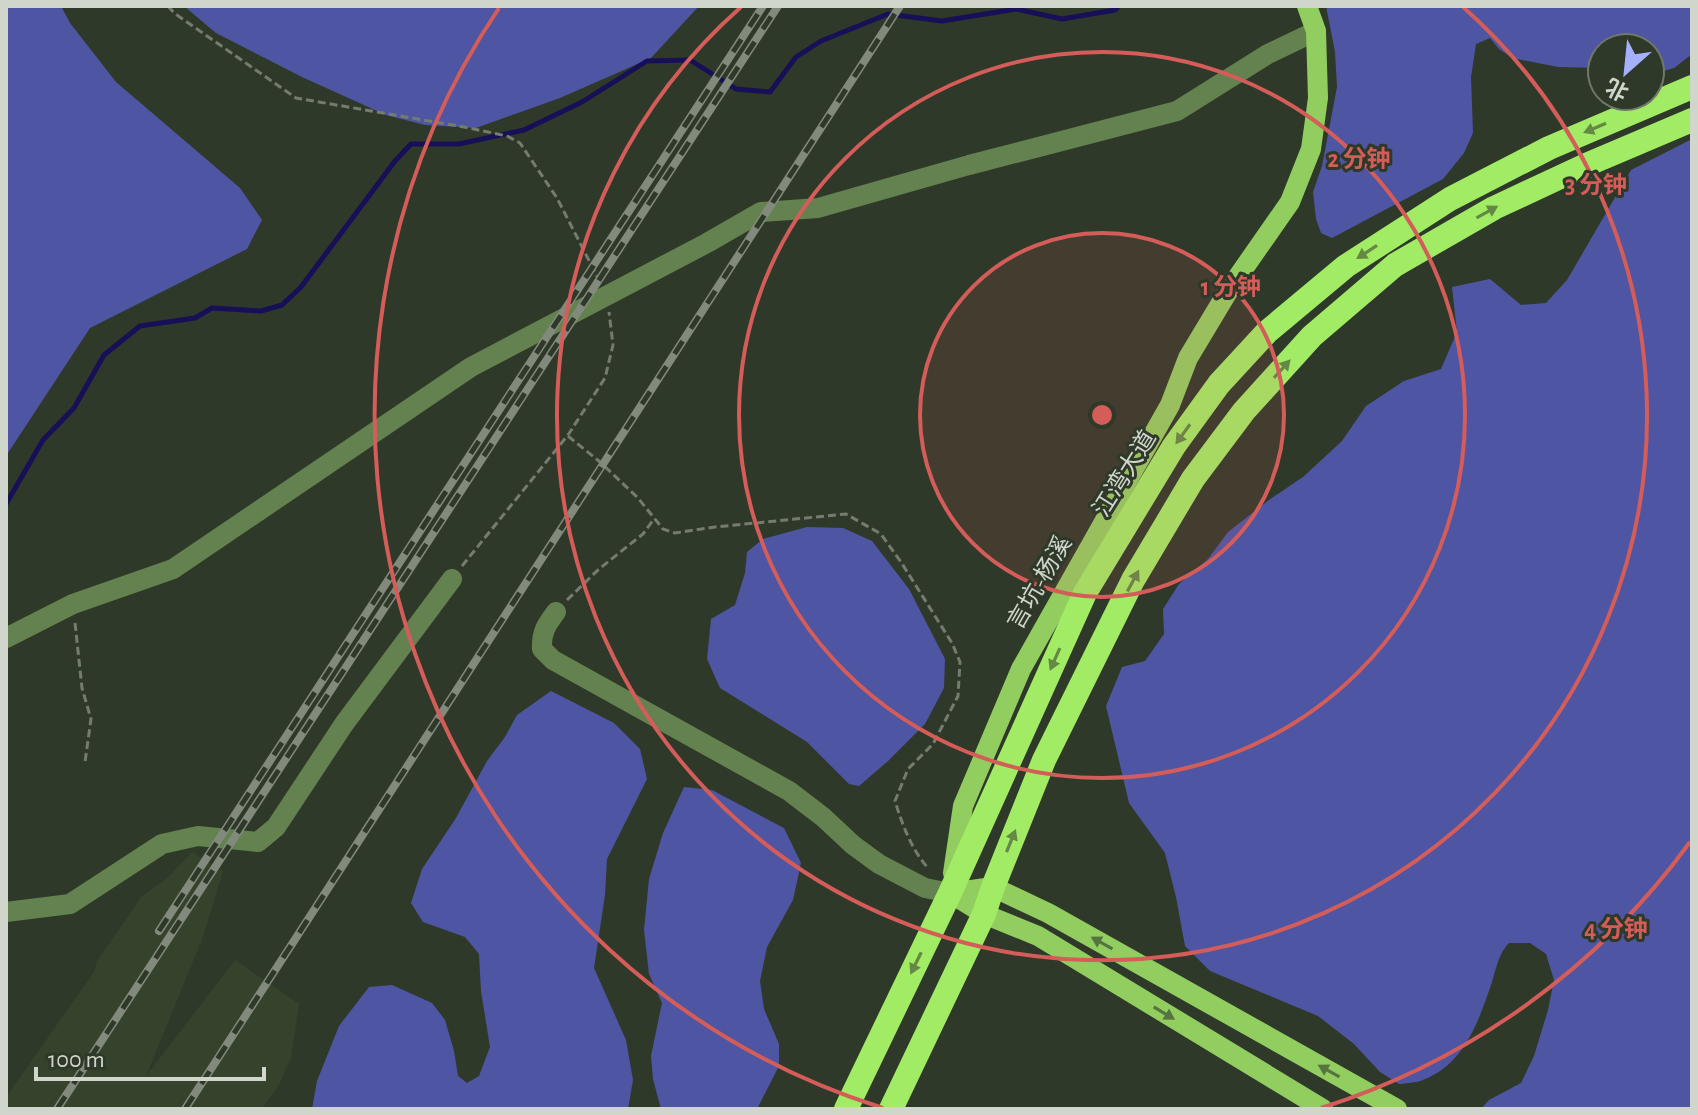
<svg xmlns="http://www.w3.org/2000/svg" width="1698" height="1115" font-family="'Alegreya Sans','Noto Sans SC',sans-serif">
	<rect width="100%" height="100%" fill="#2f3929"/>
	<path fill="#35422c" d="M192,852L223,871L203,937L146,1076L235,960L299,1004L291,1057L280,1083L262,1109H6V1097L94,972L97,961L142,896L165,880Z"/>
	<path fill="#4e56a3" d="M6,6H61L70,23L116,82L240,188L262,220L247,249L90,328L6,456Z
		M184,6H699L651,58L560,98L476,128L425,125L386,115L302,77L216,33Z
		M1326,6H1692V54L1674,68L1650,75V48H1602V68L1558,67L1512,58L1499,49L1490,38L1476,44L1471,77L1473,133L1464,153L1443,179L1332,238L1321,233L1316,219L1313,192L1322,166L1337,87L1335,52Z
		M1692,139V1109H1481L1489,1100L1521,1083L1534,1056L1548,1010L1554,980L1546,954L1530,943H1509C1499,953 1496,968 1492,982C1479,1020 1465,1064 1423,1080C1416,1083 1407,1083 1399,1084L1380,1072L1354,1044L1318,1016L1210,971L1185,946L1176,897L1165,853L1129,803L1106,706L1122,667L1145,661L1164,634L1163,609L1179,584L1208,559L1228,532L1269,500L1303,477L1342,441L1366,406L1404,381L1441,369L1457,332L1452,287L1490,279L1521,305L1546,303L1567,280L1631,170Z
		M807,527L843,528L872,541L909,589L945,659L944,688L925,724L888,761L859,786L849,784L807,742L720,688L707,659L711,619L735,605L745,573L747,552L763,539Z
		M551,691L614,723L640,749L647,779L607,859L605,895L594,968L626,1040L633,1080L628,1109H312L317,1081L339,1026L369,987L392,985L432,1003L445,1020L454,1051L458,1076L467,1083L479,1076L490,1047L481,991L479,954L465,937L423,922L411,903L422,869L456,818L487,761L505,737L517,715Z
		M684,787L712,790L784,828L801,863L793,900L767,947L760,981L764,1009L779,1044V1066L757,1109H661L653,1079L651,1056L662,1003L649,974L644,930L649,879L663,833Z"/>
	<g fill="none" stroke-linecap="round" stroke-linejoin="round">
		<path stroke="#170f58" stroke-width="5" d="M6,504L43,440L74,408L104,355L140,326L195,318L212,308L261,311L282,305L301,287L395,161L411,144H459L524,130L582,102L647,61L690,60L736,89L770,92L796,57L821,41L888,14L942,21L1016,9L1062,19L1115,10L1119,6"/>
		<path stroke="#747c6f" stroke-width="3" stroke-dasharray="8 4" stroke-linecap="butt" d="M168,6L174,13L296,98L464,127L507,136L520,143L557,198L600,282
			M568,436L600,462L638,498L663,529L675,533L715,527L846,514L881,534L901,562L952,643L960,662L958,696L933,744L908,769L895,801C902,824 912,851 929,869
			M462,566L568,435L605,378L613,345L609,312
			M567,600L599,569L643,534L654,519
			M75,623L82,688L91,719L85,762"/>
		<path stroke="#64824f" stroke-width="20" d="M556,612C547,624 541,632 542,649L553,660L789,791L823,817L853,845L879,864L925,888L950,893
			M6,638L73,604L173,569L471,367L707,243L761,212L818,208L969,165L1177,111L1268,54L1316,31
			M6,912L70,904L162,844L198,836L258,842L276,827L344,724L452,579"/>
		<path stroke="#91cd5f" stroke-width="20" d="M953,873L963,806L1021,669L1170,405L1188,358L1230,288L1290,202L1311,149L1318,98L1316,31L1307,6
			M950,893L993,887L1048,913L1397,1109
			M950,893L984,914L1038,936L1323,1109"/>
		<path stroke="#a2eb64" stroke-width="24" d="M846,1109L950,893L1085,593L1174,446L1219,384L1267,332L1346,266L1450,199L1549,148L1692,87
			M891,1109L984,914L993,887L1044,760L1133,580L1193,479L1244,411L1312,336L1395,265L1494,208L1586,165L1692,120"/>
		<g stroke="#828a7d" stroke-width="8">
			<path id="rail" d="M159,931L763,6
				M57,1109L778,6
				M185,1109L900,6"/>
		</g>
		<use href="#rail" stroke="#2f3929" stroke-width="5" stroke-dasharray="15" stroke-linecap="butt"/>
	</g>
	<defs><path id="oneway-solid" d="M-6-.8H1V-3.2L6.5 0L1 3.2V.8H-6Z" transform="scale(2)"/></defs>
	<g fill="#638944">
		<use href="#oneway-solid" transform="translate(1595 128) rotate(157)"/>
		<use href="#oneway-solid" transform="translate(1487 212) rotate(-29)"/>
		<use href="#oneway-solid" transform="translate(1367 252) rotate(147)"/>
		<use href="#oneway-solid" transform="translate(1282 369) rotate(-48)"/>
		<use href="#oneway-solid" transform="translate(1183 434) rotate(126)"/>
		<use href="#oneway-solid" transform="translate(1133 581) rotate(-62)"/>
		<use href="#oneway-solid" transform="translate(1055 659) rotate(114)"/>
		<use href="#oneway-solid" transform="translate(1011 841) rotate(-68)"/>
		<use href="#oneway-solid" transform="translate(916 963) rotate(116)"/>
	</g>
	<g fill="#56743f">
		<use href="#oneway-solid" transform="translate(1102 943) rotate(-151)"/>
		<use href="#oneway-solid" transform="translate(1164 1013) rotate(31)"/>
		<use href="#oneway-solid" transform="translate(1329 1071) rotate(-151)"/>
	</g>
	<circle cx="1102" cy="415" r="182" fill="#d45c59" fill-opacity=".12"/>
	<g fill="none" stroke="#d45c59" stroke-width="4">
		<circle cx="1102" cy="415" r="182"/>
		<circle cx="1102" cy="415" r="363"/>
		<path d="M1463 7A545 545 0 1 1 741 7"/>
		<path d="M1690 842A727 727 0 0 1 1321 1108M883 1108A727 727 0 0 1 499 8"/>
	</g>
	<g text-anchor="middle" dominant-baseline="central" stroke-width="6" stroke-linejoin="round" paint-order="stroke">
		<g font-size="24" fill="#d0d6cc" stroke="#2f3929">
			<text transform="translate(1125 474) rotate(-58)">江湾大道</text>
			<text transform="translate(1040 583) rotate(-60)">言坑-杨溪</text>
		</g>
	</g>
	<circle cx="1102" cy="415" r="12" fill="#d45c59" stroke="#2f3929" stroke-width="4"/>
	<g font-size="24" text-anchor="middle" font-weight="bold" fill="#d45c59" stroke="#2f3929" stroke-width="6" stroke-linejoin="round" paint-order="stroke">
		<text x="1359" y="167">2 分钟</text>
		<text x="1596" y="193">3 分钟</text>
		<text x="1231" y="295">1 分钟</text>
		<text x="1616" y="937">4 分钟</text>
	</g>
	<rect width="1698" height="1115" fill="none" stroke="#d0d6cc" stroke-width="16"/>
	<g transform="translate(1626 72) rotate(207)"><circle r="38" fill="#2f3929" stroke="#6f786a" stroke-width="2"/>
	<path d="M0-6L14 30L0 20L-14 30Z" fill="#a5b1fc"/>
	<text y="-12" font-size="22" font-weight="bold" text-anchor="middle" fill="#d0d6cc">北</text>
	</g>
	<path d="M36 1067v12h228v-12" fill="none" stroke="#d0d6cc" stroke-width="4"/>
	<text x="48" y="1067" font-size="24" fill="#d0d6cc" stroke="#2f3929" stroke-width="6" paint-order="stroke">100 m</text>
</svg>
